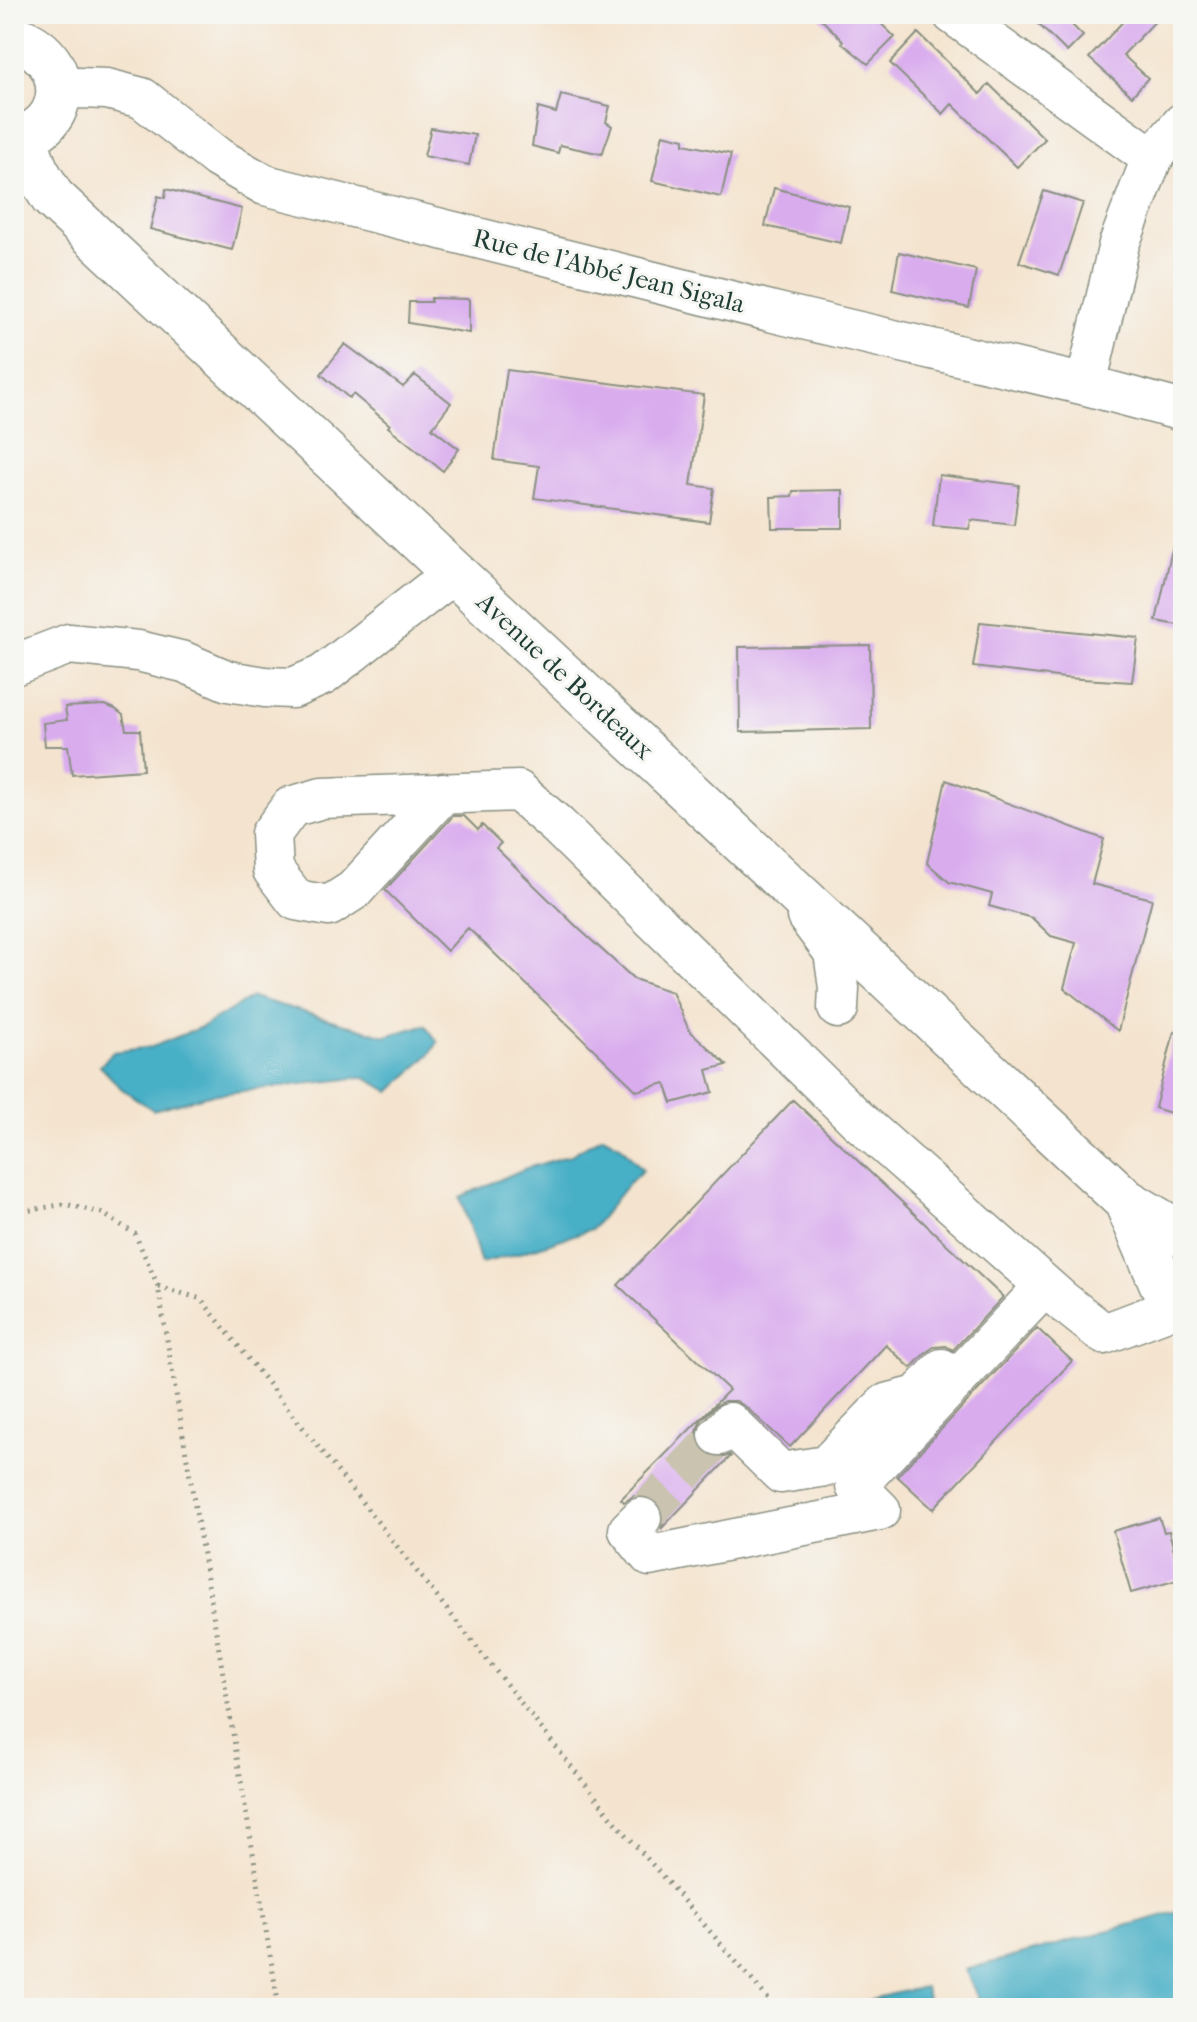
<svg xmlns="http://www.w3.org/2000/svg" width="1197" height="2022" font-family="'IM FELL French Canon',serif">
	<rect width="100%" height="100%" fill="#f6f6f2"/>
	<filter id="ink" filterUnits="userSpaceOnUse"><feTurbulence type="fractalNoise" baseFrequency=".0125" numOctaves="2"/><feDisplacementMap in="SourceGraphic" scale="16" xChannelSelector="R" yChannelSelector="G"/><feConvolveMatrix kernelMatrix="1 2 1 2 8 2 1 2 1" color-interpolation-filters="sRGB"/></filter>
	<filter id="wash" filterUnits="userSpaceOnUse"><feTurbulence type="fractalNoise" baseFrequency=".006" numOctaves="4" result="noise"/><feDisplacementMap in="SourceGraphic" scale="32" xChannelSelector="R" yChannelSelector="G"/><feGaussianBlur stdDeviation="1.8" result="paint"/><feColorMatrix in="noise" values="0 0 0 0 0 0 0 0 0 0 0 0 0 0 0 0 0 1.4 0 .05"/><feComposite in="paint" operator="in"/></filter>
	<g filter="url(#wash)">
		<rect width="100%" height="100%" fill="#f4e4cf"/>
		<path fill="#47afc6" stroke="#33767d" stroke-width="2" d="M252,997L386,1036L425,1025L438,1042L430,1054L390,1092L365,1077L209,1095L153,1110L122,1089L100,1066L113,1052L152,1047L204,1026Z
			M603,1136L620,1145L643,1170L628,1184L592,1229L520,1253L481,1263L460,1197L524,1169L571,1155Z
			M1183,1910V2008H979L980,2002L965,1970Z
			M925,1987L928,2008H857L879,1997Z"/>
		<g id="blocks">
			<path fill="#d9acee" d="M816,14H871L895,37L868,64L842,43L843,41Z
				M1028,14H1061L1083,36L1067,52Z
				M1130,14H1162L1123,55L1148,78L1132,96L1089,58Z
				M918,33L980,94L989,84L1045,139L1017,167L952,104L943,114L890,63Z
				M561,95L610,106L606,122L612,126L602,154L560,145L558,153L532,146L538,108L556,113Z
				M431,128L475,135L469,165L424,156Z
				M663,134L684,139V144L731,154L721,197L652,181Z
				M774,188L849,207L841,243L765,226Z
				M166,189L242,209L232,250L150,229L158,196L165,198Z
				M1044,191L1083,203L1059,275L1019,262Z
				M899,252L976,270L969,308L892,290Z
				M431,298L469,299V333L408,323L409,302H431Z
				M345,344L403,387L415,375L451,403L432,428L459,449L443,471L388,427L390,425L353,394L349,398L321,374Z
				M507,370L704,395L691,485L714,488L709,522L534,498L539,466L494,460Z
				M939,475L1019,485L1014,525L971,520L969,529L933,526Z
				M843,490V528H772L771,497L792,496L793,491Z
				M1173,545L1183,546V626L1156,621Z
				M980,622L1138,638L1132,682L1065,678L973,667Z
				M870,645L871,729L740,732L739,647Z
				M105,705L115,709L123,715L126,730H140L143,770L72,775L68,746H45L43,723L67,720L65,707Z
				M946,780L1104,839L1092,884L1152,899L1118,1031L1064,988L1076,943L1051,936L1032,918L989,906L992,894L949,882L927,863Z
				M453,816H464L478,830L482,825L501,843L496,848L578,928L634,979L672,992L689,1030L727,1065L707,1070L713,1092L672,1103L665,1083L637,1091L468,928L447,951L385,890Z
				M1174,1032L1183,1034V1117L1155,1108Z
				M793,1100L1003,1297L953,1350L946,1346L934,1347L925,1353L911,1368L886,1345L790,1447L746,1407L736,1401H724L714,1407L702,1419L697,1429V1443L703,1451L713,1457H725L730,1455L731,1456L661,1529L663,1523V1513L657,1501L646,1496H634L624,1502L621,1499L729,1390L618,1285Z
				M1037,1328L1072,1361L933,1509L897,1476Z
				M1159,1518L1164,1532L1169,1531L1181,1579L1131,1593L1113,1531Z"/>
		</g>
	</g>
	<g filter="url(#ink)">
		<use href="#blocks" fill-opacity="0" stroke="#8a9082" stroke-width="2"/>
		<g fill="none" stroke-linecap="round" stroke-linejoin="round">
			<path stroke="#c9c3b0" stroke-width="40" stroke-dasharray="40 20" stroke-linecap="butt" d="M641,1518L719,1435"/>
			<g stroke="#8a9082" stroke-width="43">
				<path id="minor" d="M953,14L1152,158
					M58,90L77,88L107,89L142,98L218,158L265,185L786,315L1086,385L1183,411
					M1086,385L1119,244L1152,158L1183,123
					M14,665L69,644L138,651L184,662L228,681L265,687L293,688L323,675L455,572
					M443,793L354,890L329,906L296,900L273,870L271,834L291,807L322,798L518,791L557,825L858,1120L1061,1300L1104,1334L1170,1309
					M807,916L834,952L839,988L838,1008
					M719,1435L730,1423L781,1473L826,1466L886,1404L917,1396L942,1369
					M641,1518L629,1530L650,1556L880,1510L856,1486L1045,1286"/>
			</g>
			<g stroke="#8a9082" stroke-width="47">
				<path id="major" d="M14,38C73,55 73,128 14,139
					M24,137L36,170L52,197L1126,1201L1183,1235
					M1126,1201L1164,1289"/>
			</g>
			<path stroke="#8a9082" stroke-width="5" stroke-dasharray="2 6" stroke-linecap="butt" d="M14,1213L65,1204L102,1213L135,1234L158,1286L279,2008
				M158,1286L201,1299L613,1819L776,2008"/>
			<use href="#minor" stroke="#fff" stroke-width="40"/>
			<use href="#major" stroke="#fff" stroke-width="44"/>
		</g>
	</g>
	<g text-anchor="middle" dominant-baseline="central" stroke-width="6" stroke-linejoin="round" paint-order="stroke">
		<g font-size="26" fill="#1f3d34" stroke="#f6f6f2">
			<text transform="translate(609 271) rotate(14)">Rue de l'Abbé Jean Sigala</text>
			<text transform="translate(565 676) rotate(43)">Avenue de Bordeaux</text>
		</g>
	</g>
	<rect width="1197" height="2022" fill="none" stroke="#f6f6f2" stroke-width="48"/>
</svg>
